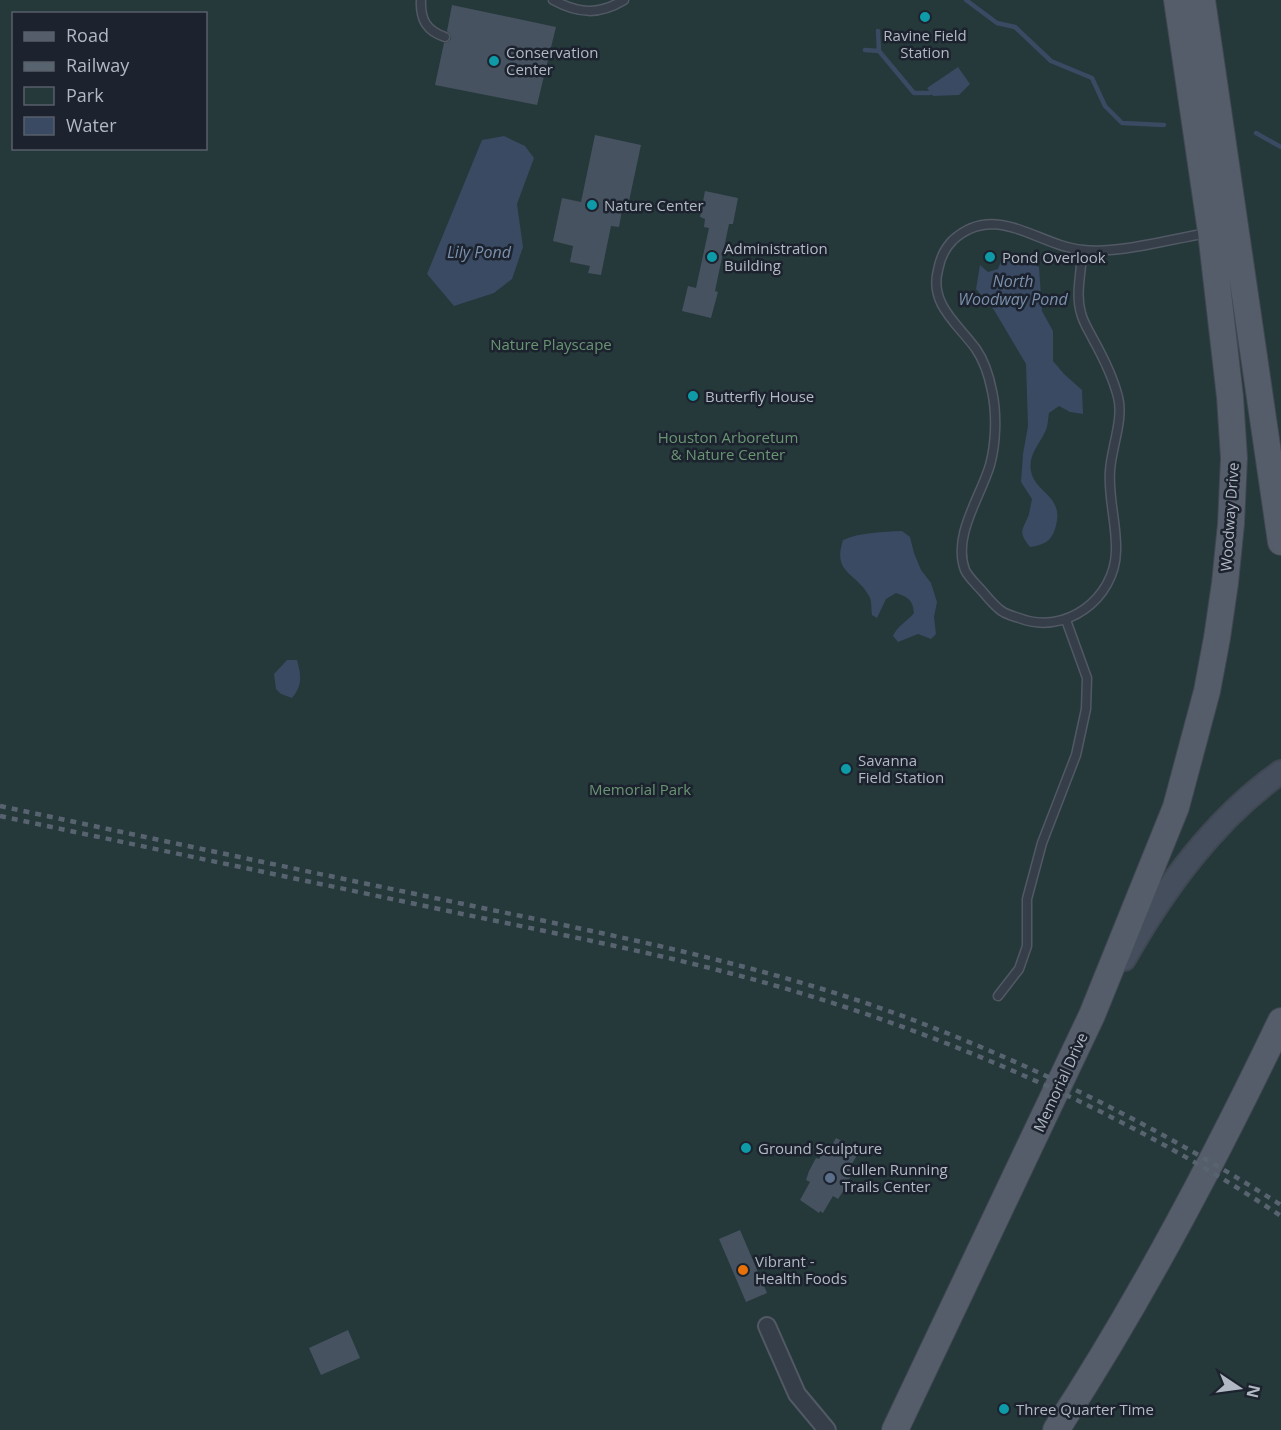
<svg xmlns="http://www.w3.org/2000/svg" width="1281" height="1430" font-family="'Open Sans',sans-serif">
	<rect width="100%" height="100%" fill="#232c39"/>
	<path fill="#25383a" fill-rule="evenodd" d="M0,0H1281V1430H0ZM14,14H206V148H14Z"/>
	<path fill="#394a62" d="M958,67L970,84L959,95L933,96L927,88Z
		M504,136L525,146L534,158L517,204L523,247L512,279L494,293L454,306L427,274L482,140Z
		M1003,256L1023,258L1039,267L1042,311L1053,331V361L1064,374L1082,390L1083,414L1070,412L1059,406L1049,413C1048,419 1048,427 1045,432C1039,445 1028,455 1031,471C1035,494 1066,495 1055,529C1051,542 1043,545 1030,547C1017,531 1023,530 1029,514C1030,509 1031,504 1032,499L1021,482L1023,454L1028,426L1026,364L994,310L976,289L980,265L988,272L998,269Z
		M902,531L910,537L914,553L921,570L931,583L937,602L934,617L936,634L931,639L918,634L898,642L893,636C898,625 907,622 914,613C913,600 908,597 896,593L886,599L877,618L872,615C871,608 872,601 869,596C856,572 832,574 843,540C862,532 882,532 902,531Z
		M287,660H297C301,675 303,685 292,698L281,694L276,689L274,674Z"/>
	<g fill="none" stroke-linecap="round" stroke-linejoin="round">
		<path stroke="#394a62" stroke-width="4.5" d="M966,0L997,23L1015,27L1051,61L1092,78L1105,106L1122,123L1164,125
			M878,31L879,51L865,50L879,51L914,93H930
			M1256,133L1281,147"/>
	</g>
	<path fill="#465260" d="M452,5L556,27L537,105L435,85L444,43L448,42L451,39L450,34L447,31Z
		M595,135L641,145L628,206L623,205L619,227L611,226L601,275L588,273L590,266L570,262L573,246L553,241L562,198L581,202Z
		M705,191L738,198L733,224H729L715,291L718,292L711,318L682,311L688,286L696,288L709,228L704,227L705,219L700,217Z
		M836,1138L856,1148L855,1150L859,1152L849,1169L853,1172L842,1193L838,1199L833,1196L823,1213L820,1211L819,1213L800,1200L810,1182L806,1180L809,1171L816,1158L819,1159L822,1154L826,1156Z
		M740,1230L767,1293L746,1302L719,1239Z
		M348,1330L360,1358L321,1375L309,1348Z"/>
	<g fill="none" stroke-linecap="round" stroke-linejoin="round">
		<g stroke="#515964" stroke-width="11">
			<path id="service" d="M421,0C420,20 427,31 445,37
				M553,0C579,14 599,15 624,0
				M1082,250C1082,271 1075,293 1081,313C1083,322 1089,331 1093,339C1103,357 1113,377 1118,397C1124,419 1111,449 1110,471C1108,498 1117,524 1116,551C1115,599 1065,636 1019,618C1013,616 1004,614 999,609C993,604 988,598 983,592C978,586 968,577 965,570C952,536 981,496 990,465C996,443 997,414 992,391C989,376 985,362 976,349C958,324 929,304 938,270C940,259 945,248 953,240C996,201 1038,246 1083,250C1120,254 1170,239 1208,233
				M998,996L1019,969L1027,946V899L1042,843L1076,755L1086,709L1087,678L1066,620"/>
		</g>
		<g stroke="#515964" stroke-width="20">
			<path id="minor" d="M767,1326L797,1394L827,1430"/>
		</g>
		<g stroke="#3f4752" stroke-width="26">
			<path id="secondary" d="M1124,959C1164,889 1214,819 1281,772"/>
		</g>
		<g stroke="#3f4752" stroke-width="28">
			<path id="primary" d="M1202,0L1281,542
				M895,1430L1092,1015L1176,807L1207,691L1217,638L1225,583L1231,524L1234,458L1230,397L1211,232L1177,0
				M1056,1430C1141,1300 1214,1161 1281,1021"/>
		</g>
		<use href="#service" stroke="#363e49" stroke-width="8"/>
		<use href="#minor" stroke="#363e49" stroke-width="16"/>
		<use href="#secondary" stroke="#444e5c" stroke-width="22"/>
		<use href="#primary" stroke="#545d69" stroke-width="26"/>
		<path stroke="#586370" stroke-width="4.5" stroke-dasharray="6 6" stroke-linecap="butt" d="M0,806C159,840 319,874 478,907C616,936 753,963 886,1010C1025,1060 1157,1126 1281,1205
			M0,816C146,847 292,878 439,909C538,930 638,949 737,975C926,1025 1118,1107 1281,1216"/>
	</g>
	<g fill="#0f9aa8" stroke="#1c232e" stroke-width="2">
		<circle cx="925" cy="17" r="6"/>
		<circle cx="494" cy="61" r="6"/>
		<circle cx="592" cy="205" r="6"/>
		<circle cx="712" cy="257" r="6"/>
		<circle cx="990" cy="257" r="6"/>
		<circle cx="693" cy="396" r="6"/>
		<circle cx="846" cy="769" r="6"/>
		<circle cx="746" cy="1148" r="6"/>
		<circle cx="1004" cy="1409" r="6"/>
	</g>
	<circle fill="#5c6f8a" stroke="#1c232e" stroke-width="2" cx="830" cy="1178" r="6"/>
	<circle fill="#e8710a" stroke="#1c232e" stroke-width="2" cx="743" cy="1270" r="6"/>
	<g text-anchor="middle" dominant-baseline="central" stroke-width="5" stroke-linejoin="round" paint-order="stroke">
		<g font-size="15" fill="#b1b9c5" stroke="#1c232e" text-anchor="start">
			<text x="925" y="35" text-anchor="middle">Ravine Field<tspan x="925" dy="17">Station</tspan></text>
			<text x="506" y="52">Conservation<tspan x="506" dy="17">Center</tspan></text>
			<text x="604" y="205">Nature Center</text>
			<text x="724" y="248">Administration<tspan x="724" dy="17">Building</tspan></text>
			<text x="1002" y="257">Pond Overlook</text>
			<text x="705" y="396">Butterfly House</text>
			<text x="858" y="760">Savanna<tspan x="858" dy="17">Field Station</tspan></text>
			<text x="758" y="1148">Ground Sculpture</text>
			<text x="842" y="1169">Cullen Running<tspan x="842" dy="17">Trails Center</tspan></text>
			<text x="755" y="1261">Vibrant -<tspan x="755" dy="17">Health Foods</tspan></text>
			<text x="1016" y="1409">Three Quarter Time</text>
		</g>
		<g font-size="15" fill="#699573" stroke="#1c232e">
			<text x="551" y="344">Nature Playscape</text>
			<text x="728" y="437">Houston Arboretum<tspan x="728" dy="17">&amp; Nature Center</tspan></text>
			<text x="640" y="789">Memorial Park</text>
		</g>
		<g font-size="15" fill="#b1b9c5" stroke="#1c232e">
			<text transform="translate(1229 517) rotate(-86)">Woodway Drive</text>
			<text transform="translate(1060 1082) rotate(-65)">Memorial Drive</text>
		</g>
		<g font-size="16" font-style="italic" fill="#7b90ac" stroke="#1c232e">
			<text x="479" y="252">Lily Pond</text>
			<text x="1013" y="281">North<tspan x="1013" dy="18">Woodway Pond</tspan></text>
		</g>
	</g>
	<rect x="12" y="12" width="195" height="138" fill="#1c232e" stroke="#585f6a" stroke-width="1.5"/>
	<rect x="24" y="32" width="30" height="9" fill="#545d69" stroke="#585f6a" stroke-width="1.5"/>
	<text x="66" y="42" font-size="18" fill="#b1b9c5">Road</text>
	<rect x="24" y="62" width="30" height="9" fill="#586370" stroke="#585f6a" stroke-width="1.5"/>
	<text x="66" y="72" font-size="18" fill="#b1b9c5">Railway</text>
	<rect x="24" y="87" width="30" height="18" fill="#25383a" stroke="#585f6a" stroke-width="1.5"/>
	<text x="66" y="102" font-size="18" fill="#b1b9c5">Park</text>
	<rect x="24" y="117" width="30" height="18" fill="#394a62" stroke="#585f6a" stroke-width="1.5"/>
	<text x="66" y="132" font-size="18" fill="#b1b9c5">Water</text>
	<g transform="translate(1239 1388) rotate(103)" stroke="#1c232e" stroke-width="4.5" paint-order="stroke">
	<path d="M0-4.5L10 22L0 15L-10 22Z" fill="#b1b9c5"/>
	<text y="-9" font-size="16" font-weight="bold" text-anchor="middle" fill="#b1b9c5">N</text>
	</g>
</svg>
